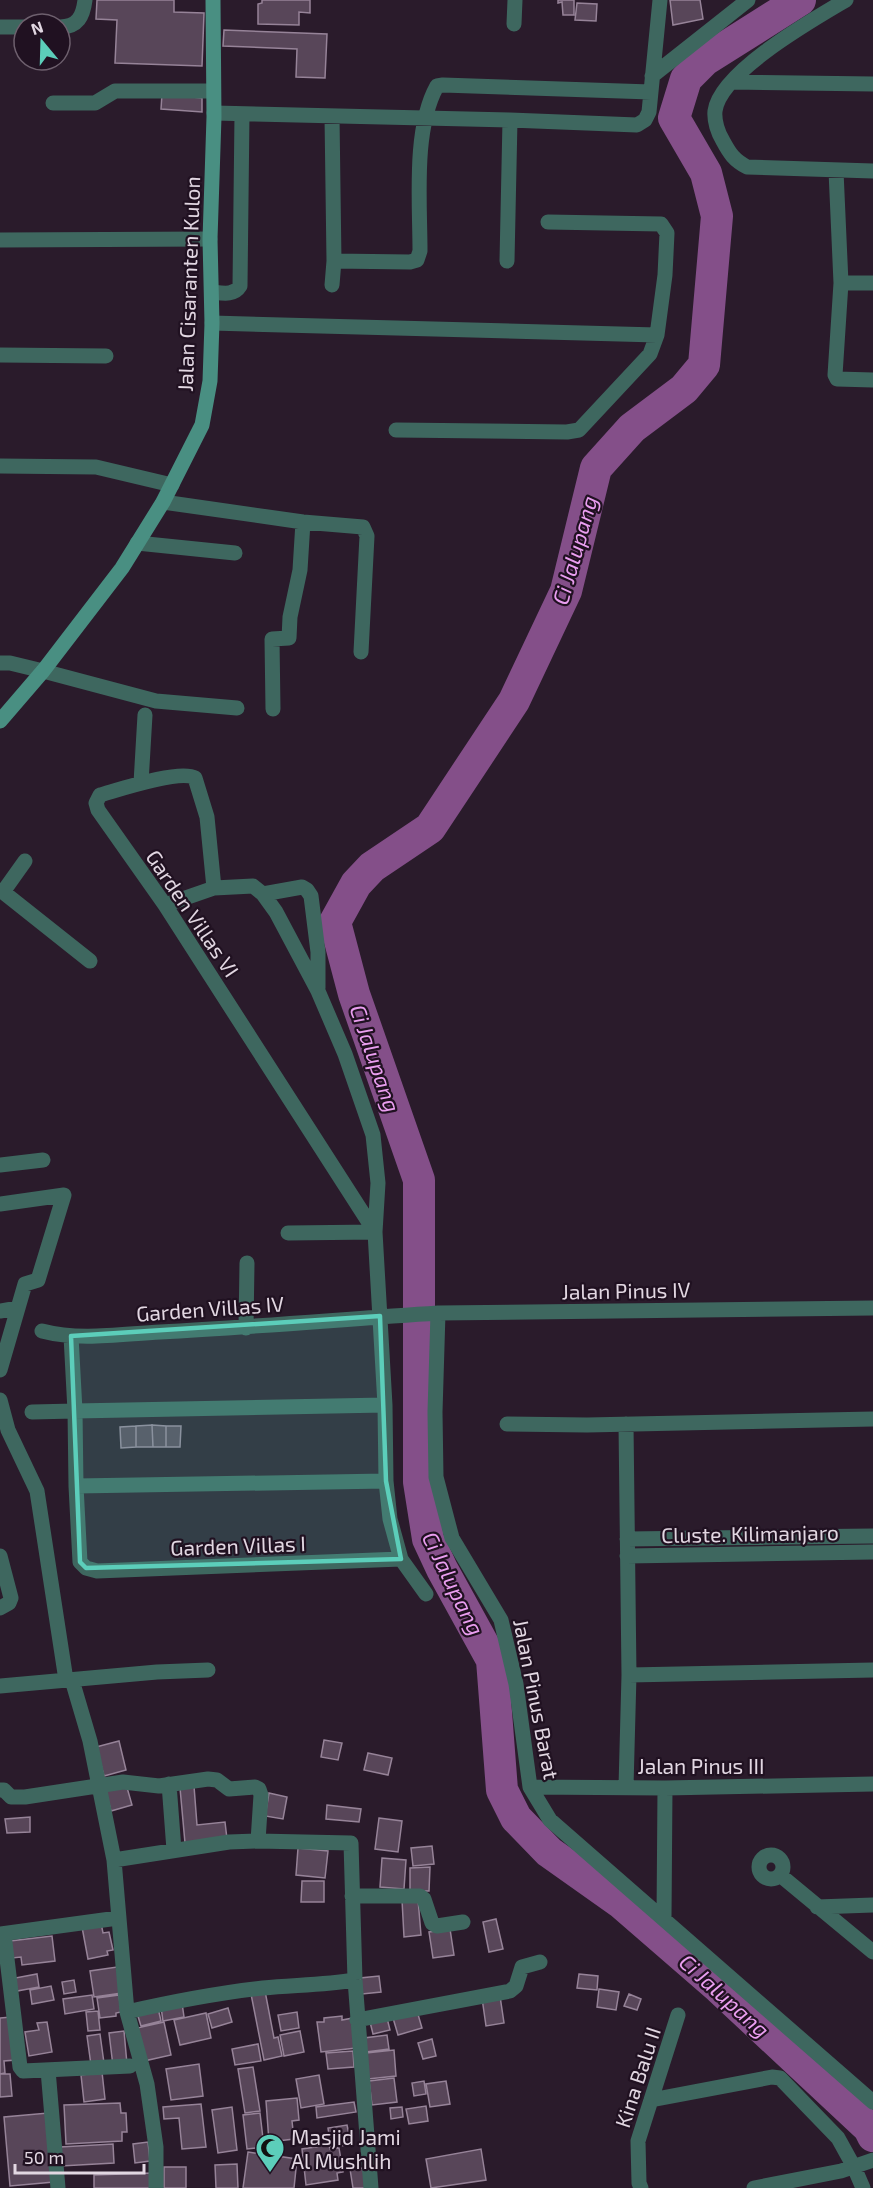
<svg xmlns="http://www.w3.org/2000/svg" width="873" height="2188" font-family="'Exo 2',sans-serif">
	<rect width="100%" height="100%" fill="#2a1b2b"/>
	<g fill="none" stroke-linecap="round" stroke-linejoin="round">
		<path stroke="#844f89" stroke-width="32" d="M800,0L705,60L686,79L674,118L706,173L717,216L704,365L684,389L632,428L596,468L566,591L514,701L430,828L372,867L356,884L335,922L354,994L419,1180V1482L428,1539L442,1569L492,1660L502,1790L516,1818L549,1852L621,1903L719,1988L869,2128L873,2136"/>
	</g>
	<path fill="#584659" stroke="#968398" stroke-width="1.5" d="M97,0H174V12L204,13L202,66L115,63L117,20L96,19Z
		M262,0H310V13L299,12V25L258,24V4L262,3Z
		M558,0H574V15H563L562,2L558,3Z
		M670,0H700L703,19L673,25Z
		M577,3L597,4L596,21L575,20Z
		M224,30L327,34L325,78L296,77L297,49L223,46Z
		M162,94L202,98V112L161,109Z
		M152,1425L166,1426V1447H153Z
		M152,1425L153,1447H136V1426Z
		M136,1426V1447L121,1448L120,1427Z
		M166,1426H181L180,1447H166Z
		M324,1740L342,1743L338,1760L321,1757Z
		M119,1741L126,1770L104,1776L96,1747Z
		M368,1753L392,1758L388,1775L364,1770Z
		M126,1784L132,1805L111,1811L105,1790Z
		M194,1786L197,1825L225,1822L227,1839L185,1843L180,1788Z
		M269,1793L287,1797L283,1819L265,1816Z
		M327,1805L361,1809L359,1822L326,1819Z
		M30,1817V1832L7,1833L5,1819Z
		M379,1818L402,1821L398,1852L375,1849Z
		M432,1846L434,1864L413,1866L411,1848Z
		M298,1848L328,1851L325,1878L296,1875Z
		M382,1858L406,1860L404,1889L380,1887Z
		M430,1867L429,1891H410V1868Z
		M302,1881H324V1902H301Z
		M418,1899L421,1935L404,1937L402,1900Z
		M496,1919L503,1949L489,1952L483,1922Z
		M101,1923L103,1933L109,1932L113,1950L107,1951L108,1955L88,1959L82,1927Z
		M450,1929L454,1955L433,1958L429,1932Z
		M52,1936L55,1961L22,1965L21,1957L12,1958L10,1941Z
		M117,1967L122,1993L94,1997L90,1971Z
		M37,1974L39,1987L17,1991L15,1978Z
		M579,1974L598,1976L597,1990L577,1988Z
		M379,1976L381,1992L362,1994L360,1978Z
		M74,1980L76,1992L64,1994L62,1982Z
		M51,1986L54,2000L32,2004L30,1990Z
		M599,1989L619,1992L616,2010L597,2007Z
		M265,1991L274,2038L278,2037L282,2056L264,2060L251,1994Z
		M629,1994L641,1999L637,2010L624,2006Z
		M92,1995L94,2009L65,2014L63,1999Z
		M119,1995L121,2012L116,2013V2016L100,2018L97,1998Z
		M500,1996L504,2023L486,2026L482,1998Z
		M182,2003L184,2017L163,2021L161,2007Z
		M158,2008L161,2021L141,2026L137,2013Z
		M228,2008L232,2022L212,2028L208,2014Z
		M98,2011L100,2030L88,2031L86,2012Z
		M417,2011L422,2028L398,2035L393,2018Z
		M297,2012L299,2028L281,2031L278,2015Z
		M206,2013L211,2038L180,2045L174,2020Z
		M342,2016V2020L353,2018L356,2048L321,2052L317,2022H324V2018Z
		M11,2017L16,2060L4,2061L5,2073L0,2074V2018Z
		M387,2018L390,2030L373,2034L370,2022Z
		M47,2022L52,2052L29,2056L25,2032L39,2030L37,2023Z
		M164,2022L171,2055L144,2061L137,2028Z
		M124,2031L127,2064L113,2066L109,2033Z
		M300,2031L304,2052L284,2056L280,2035Z
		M100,2034L104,2063L91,2065L87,2036Z
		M387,2035L389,2049L366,2052L364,2038Z
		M432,2039L436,2056L423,2059L418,2043Z
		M258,2044L261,2061L235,2065L232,2049Z
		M394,2050L396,2076L368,2079L366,2053Z
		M353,2051L354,2067L328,2069L326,2053Z
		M199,2064L203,2096L171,2100L166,2069Z
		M253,2067L260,2111L245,2113L238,2069Z
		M102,2072L105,2099L84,2102L81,2075Z
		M0,2074H10L12,2096L0,2097Z
		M319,2075L324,2104L301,2108L296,2079Z
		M394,2078L397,2102L372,2105L369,2081Z
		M424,2081L426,2094L414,2096L412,2083Z
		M446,2081L450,2104L430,2107L426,2084Z
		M297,2098L299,2120L292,2121L294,2139L269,2142L266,2101Z
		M354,2102L356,2112L317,2118L316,2107Z
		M120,2103L121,2113H126L127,2132H122V2141L66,2144L64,2105Z
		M201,2104L206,2147L182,2149L179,2118L164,2119L163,2107Z
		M426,2106L428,2121L409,2124L406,2109Z
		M232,2107L237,2150L218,2153L212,2110Z
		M402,2107L403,2117L391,2119L390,2108Z
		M48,2113L54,2182L10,2186L4,2117Z
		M260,2113L264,2147L247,2149L243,2115Z
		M347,2125L351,2144L331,2148L328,2128Z
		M148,2142L150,2161L135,2163L133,2144Z
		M113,2144L114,2163L61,2166L60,2147Z
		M329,2145L330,2149L339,2148L343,2172L337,2173L338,2180L306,2185L302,2149Z
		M481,2149L486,2180L431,2188L426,2159Z
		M248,2152L297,2159L294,2188H243Z
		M237,2164L238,2188H216L215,2165Z
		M164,2167H186V2188H164Z
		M363,2168L366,2188H353L350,2169Z
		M152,2173V2188H94V2175Z"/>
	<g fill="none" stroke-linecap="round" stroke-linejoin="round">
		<path stroke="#3e675f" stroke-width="15" d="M846,0C814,19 720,72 715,111C714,121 718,133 723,141C730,154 734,160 747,167L873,171
			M514,24L515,0
			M0,27H24
			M60,27C78,27 83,16 85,0
			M652,76L748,0
			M733,82L873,84
			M53,103H95L115,91H213
			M214,113L510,120L637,125L645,120L649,112L660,0
			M332,116L334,261L410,262L417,260L420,251C420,202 413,129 437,86L443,85L651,92
			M836,171L841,283L835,375L837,379L873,380
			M0,240L210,239
			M507,261L510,120
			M841,283H873
			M332,285L334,261
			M212,292C222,293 234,296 240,286L242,114
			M212,323L657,335L665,275L667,233L661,224L548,222
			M0,355L106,356
			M396,430L567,432L579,430L650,354L657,335
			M0,466L96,467L172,485
			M163,502L303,522L363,527L367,536L361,652
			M137,543L235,553
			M0,663H10L43,671L156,701L237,708
			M273,709L272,639L289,638L290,617L300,570L303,522
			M141,783L145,715
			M214,888L207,817L195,778C180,769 118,790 100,795L96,803L98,810L165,905L375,1232
			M0,891L3,892L25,861
			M3,892L90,961
			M263,894L302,887L307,890L311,896L318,952V988
			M165,905L214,888L253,886L263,894L276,912L318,991L345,1054L373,1135L378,1183L375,1232L385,1405L386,1481L390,1519L401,1559L426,1594
			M0,1165L43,1160
			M0,1204L64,1195L38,1280L25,1284L0,1370
			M288,1233L375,1232
			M0,1311L18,1308
			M438,1313L435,1412L436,1477L452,1538L501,1620L516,1684L530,1787L550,1820L873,2102
			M246,1328L247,1263
			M42,1331C80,1341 121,1334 160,1332C253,1327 346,1319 438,1313L873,1308
			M0,1400L8,1430L37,1491L66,1680
			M385,1405L75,1411L76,1486L386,1481
			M32,1412L75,1411L71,1336
			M507,1424L587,1425L873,1419
			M626,1424L629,1675L873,1670
			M76,1486L80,1562L86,1568L97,1571L401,1559
			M627,1539L873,1536
			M0,1556L11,1598L9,1603L0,1608
			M627,1556L873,1552
			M72,1680L90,1741L114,1860L127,2012L147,2084L156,2147V2188
			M0,1686L157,1672L208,1670
			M169,1784L174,1850
			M530,1787L665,1788L873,1784
			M626,1787L629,1675
			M0,1790H4L11,1797H25L123,1782L159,1786L208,1779L217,1780L229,1789L255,1787L259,1789L261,1795L258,1841L351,1843L355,1980L371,2188
			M759 1867a12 12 0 1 1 24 0a12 12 0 1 1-24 0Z
			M114,1860L229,1842L258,1841
			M780,1875L873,1952
			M352,1896H420L424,1899L432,1923L437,1926L463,1922
			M817,1907L873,1905
			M664,1918L665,1788
			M0,1934L118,1918
			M4,1934L20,2067L23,2071L130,2066
			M127,2012C171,2002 218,1993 263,1988C294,1985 324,1985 355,1980
			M357,2020L510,1991L516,1986L522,1967L540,1962
			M48,2070L58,2188
			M651,2100L772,2077L780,2078L838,2138L854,2167L863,2188
			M641,2188L639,2183L638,2141L678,2015
			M754,2188L841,2171L873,2160"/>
		<path stroke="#498f82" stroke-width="15" d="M0,721L43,671L122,568L163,502L202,425L210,381L212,323L210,239L214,117L213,0"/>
	</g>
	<path fill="#5cceba" fill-opacity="0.2" stroke="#5cceba" stroke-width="4.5" stroke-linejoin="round" d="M380,1316L386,1481L401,1559L86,1568L80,1562L71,1336Z"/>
	<defs>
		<g id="mosque-pin" transform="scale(1.5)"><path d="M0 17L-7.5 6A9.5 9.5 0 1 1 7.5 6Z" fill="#5cceba" stroke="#201121"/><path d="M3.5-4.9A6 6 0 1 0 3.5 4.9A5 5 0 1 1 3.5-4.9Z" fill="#111"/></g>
	</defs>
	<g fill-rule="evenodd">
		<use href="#mosque-pin" x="270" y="2148"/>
	</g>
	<g text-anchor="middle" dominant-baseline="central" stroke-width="4.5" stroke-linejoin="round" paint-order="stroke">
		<g font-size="21" fill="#e2d7e2" stroke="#201121">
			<text transform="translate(188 284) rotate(-88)">Jalan Cisaranten Kulon</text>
			<text transform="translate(193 913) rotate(56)">Garden Villas VI</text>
			<text transform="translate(626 1290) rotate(-1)">Jalan Pinus IV</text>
			<text transform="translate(210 1308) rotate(-4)">Garden Villas IV</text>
			<text transform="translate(750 1533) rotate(-1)">Cluste. Kilimanjaro</text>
			<text transform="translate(238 1545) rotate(-2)">Garden Villas I</text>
			<text transform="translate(537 1699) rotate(79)">Jalan Pinus Barat</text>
			<text x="701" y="1765">Jalan Pinus III</text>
			<text transform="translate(637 2077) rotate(-72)">Kina Balu II</text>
		</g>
		<g font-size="21" fill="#e2d7e2" stroke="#201121" text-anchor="start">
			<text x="291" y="2136">Masjid Jami<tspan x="291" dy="24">Al Mushlih</tspan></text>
		</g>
		<g font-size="22" font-style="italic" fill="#ea9ef0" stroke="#201121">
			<text transform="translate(574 550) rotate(-74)">Ci Jalupang</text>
			<text transform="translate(376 1058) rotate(71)">Ci Jalupang</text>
			<text transform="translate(454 1583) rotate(64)">Ci Jalupang</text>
			<text transform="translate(725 1995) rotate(42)">Ci Jalupang</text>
		</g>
	</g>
	<g transform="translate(42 42) rotate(341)"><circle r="28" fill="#201121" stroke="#6e606e" stroke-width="1.5"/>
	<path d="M0-4.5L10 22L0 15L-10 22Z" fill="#5cceba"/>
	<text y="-9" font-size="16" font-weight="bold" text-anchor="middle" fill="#e2d7e2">N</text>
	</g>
	<path d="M15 2164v9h129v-9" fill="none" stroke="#e2d7e2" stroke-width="3"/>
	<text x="24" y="2164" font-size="18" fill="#e2d7e2" stroke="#201121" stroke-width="4.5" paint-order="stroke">50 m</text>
</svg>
